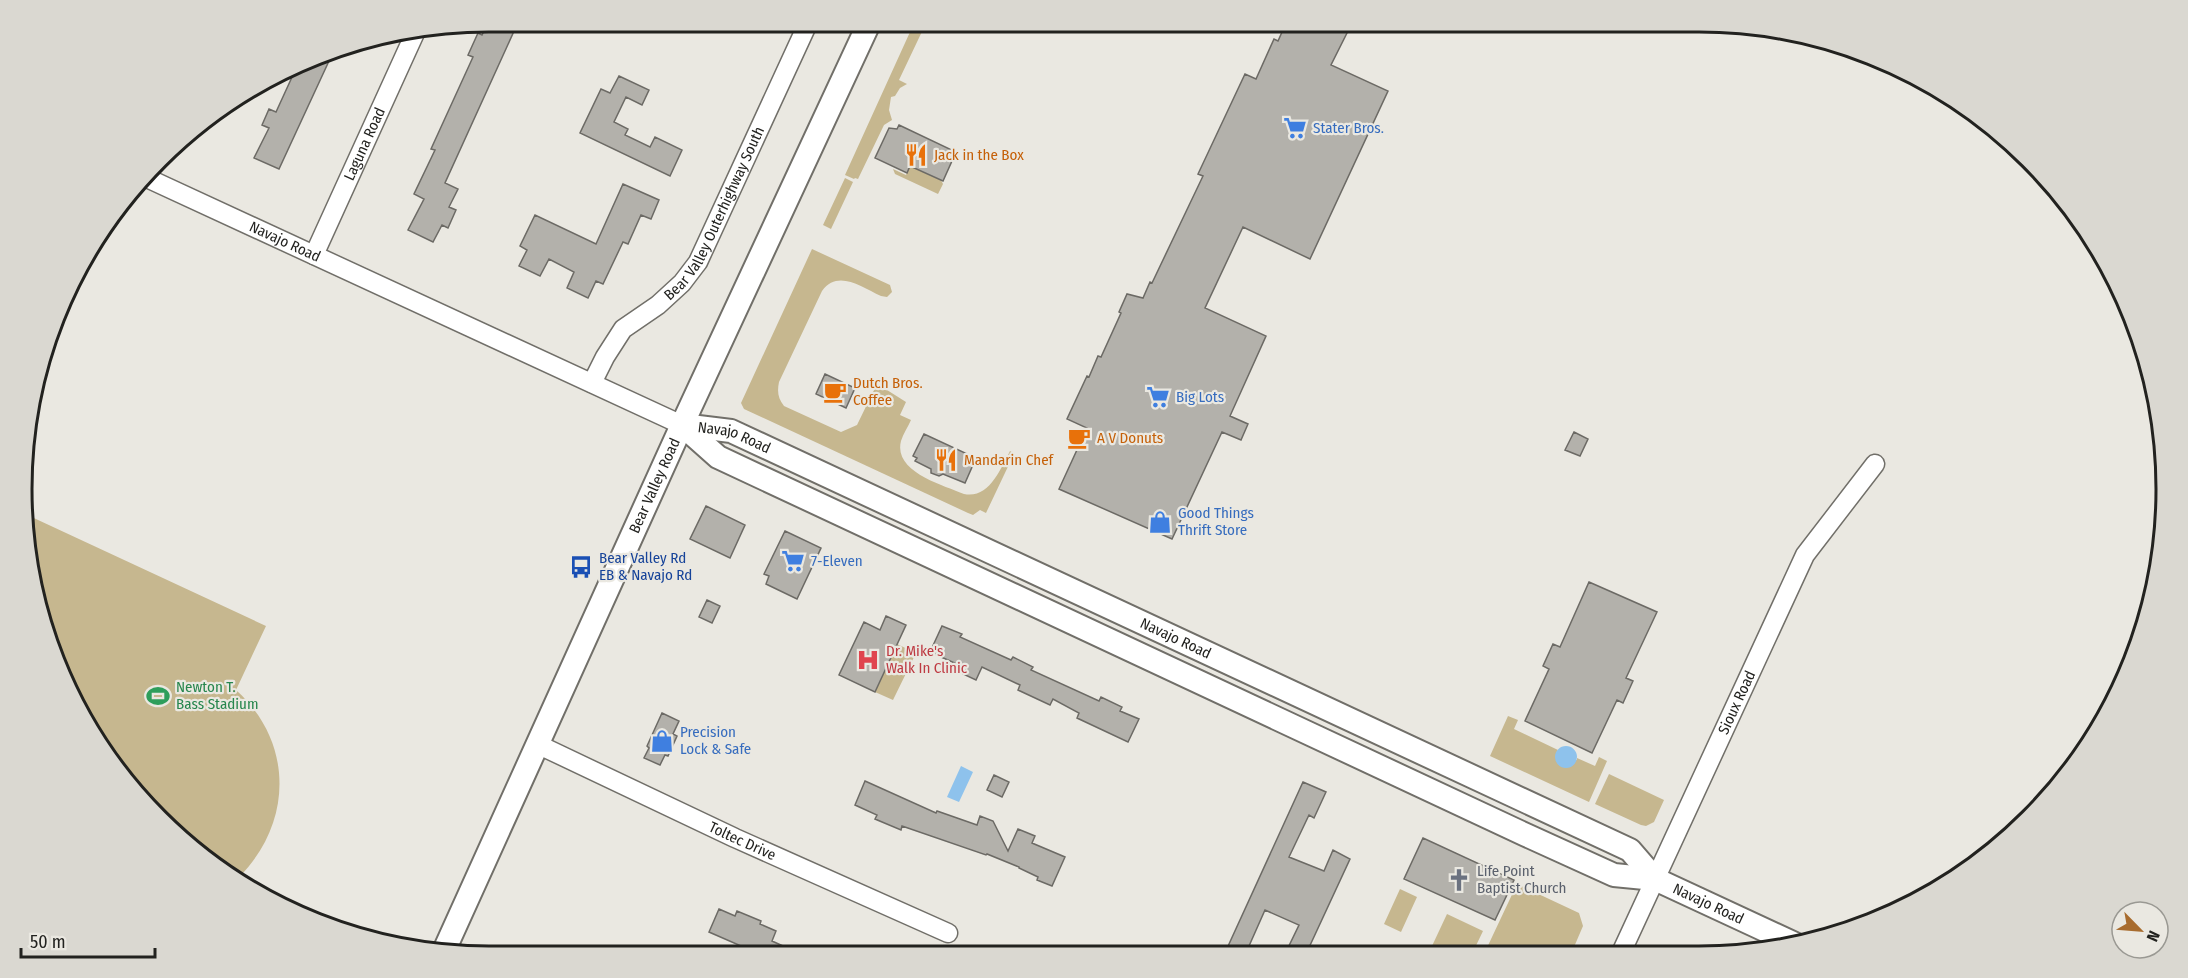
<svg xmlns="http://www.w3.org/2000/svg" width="2188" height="978" font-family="'Fira Sans Condensed',sans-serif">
	<rect width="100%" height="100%" fill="#eae8e1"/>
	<path fill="#c6b78f" d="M915,21H927L899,80L907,84L900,88L895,96L891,97L889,110L892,120L884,125L858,179L855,178L854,179L845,175Z
		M910,166L941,180L943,184L938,194L895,174L893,169L906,175Z
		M845,178L853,182L831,229L823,225Z
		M812,249L890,285L892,292L887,297L881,296C861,287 838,269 822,291L779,382C777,392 778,398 784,406L841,432L857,425L875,388L887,390L906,402L900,415L911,420C908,427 903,434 901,441C893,472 943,485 964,494C989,499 1000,470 1010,451L1013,453V456L986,513L980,510L973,515L968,513L744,409L741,403Z
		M23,513L266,626L236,690C294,742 293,823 239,877L181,841L84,723L30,580Z
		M897,644L916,653L893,700L875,692Z
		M1508,716L1518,720L1514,729L1558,750L1556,753L1577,760V758L1595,766L1599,757L1607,761L1589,802L1490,756Z
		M1609,774L1664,800L1654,822L1646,826L1641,825L1595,804Z
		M1517,884L1579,913L1583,926L1571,954H1484Z
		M1400,889L1417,897L1401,932L1384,924Z
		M1447,914L1483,931L1472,954H1449L1432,946Z"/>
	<path fill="#8ec2ec" d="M1555 757a11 11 0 1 1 22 0a11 11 0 1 1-22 0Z
		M961,766L973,772L959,802L947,797Z"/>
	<path fill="#b3b1ab" stroke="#6c6a65" stroke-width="1.5" d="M489,21H496L515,29L445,183L458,189L449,207L456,210L448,228L442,225L433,242L408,230L424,199L414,194L435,150L431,149L473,57L468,55L478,33L482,35Z
		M1287,21H1353L1331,65L1388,91L1310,259L1243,227L1205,308L1266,336L1230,416L1248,424L1241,440L1222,432L1172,539L1059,489L1087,428L1067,419L1087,376L1089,377L1098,356L1101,357L1121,313L1119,312L1127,294L1143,298L1150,282L1152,283L1203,176L1198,174L1245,74L1256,79L1274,39L1278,41Z
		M335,48L279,169L254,158L269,128L262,125L269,109L276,112L298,64Z
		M619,76L649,90L642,105L626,97L614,122L628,129L625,135L650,147L655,137L682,150L670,176L580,133L601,89L610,93Z
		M899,125L956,152L943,181L910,166L907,173L875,158L889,128L897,129Z
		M623,184L659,200L651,219L641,215L628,244L623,242L603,284L596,281L588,298L567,288L574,272L549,259L540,276L519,266L527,250L520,246L535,215L596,244Z
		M825,374L855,388L846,408L816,394Z
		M1574,432L1588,439L1580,456L1565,450Z
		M924,434L976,458L965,483L943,474L939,476L931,473V469L915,461L917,458L913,456Z
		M706,506L745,525L730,558L690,539Z
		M785,531L821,548L797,599L766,584L769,576L764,574Z
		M1589,582L1657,612L1626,678L1633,681L1623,703L1617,700L1592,753L1525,721L1549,669L1543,666L1553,644L1560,647Z
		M707,600L720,606L712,623L699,617Z
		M886,616L906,625L875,692L839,675L864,622L880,630Z
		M942,626L962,634L960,637L1011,660L1013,657L1033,667L1031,670L1099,701L1101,697L1122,707L1120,711L1139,719L1128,742L1077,718L1079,713L1053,699L1050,705L1018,690L1020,685L982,667L976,680L963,674L966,668L930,652Z
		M662,713L679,721L673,734L677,736L668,756L665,755L660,765L644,758L649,748L647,746Z
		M994,775L1009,782L1002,797L987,790Z
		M865,781L936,813L937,811L977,825L980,816L993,821L1008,851L1018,829L1035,836L1032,843L1065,857L1052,886L1037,880L1038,877L1019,868V867L987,854L986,855L902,826L901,830L875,819L877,815L855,805Z
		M1303,782L1326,792L1314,818L1309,815L1289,857L1324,871L1333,850L1350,859L1306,954H1285L1299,925L1265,910L1245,955H1224Z
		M1423,838L1514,880L1495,920L1404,879Z
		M719,909L735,916L737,911L761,921L760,924L776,931L772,941L805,956H764L709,932Z"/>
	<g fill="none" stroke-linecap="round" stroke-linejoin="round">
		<g stroke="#716f69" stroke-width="21">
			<g id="minor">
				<path id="s1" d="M147,178L682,425"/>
				<path id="s2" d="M314,255L415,33"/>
				<path id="s3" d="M592,383L605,357L623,329L658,305L682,283L698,262L809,21"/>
				<path id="s4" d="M539,745L735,838L948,933"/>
				<path id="s5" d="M1621,953L1805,555L1875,464"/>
			</g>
		</g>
		<g stroke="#716f69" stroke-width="26">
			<g id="major">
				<path id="s6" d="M682,425L718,457L1526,835L1614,875L1655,879L1795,944"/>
				<path id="s7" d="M682,425L731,431L1630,850L1655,879"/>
				<path id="s8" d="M443,953L682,425L870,21"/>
			</g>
		</g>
		<use href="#minor" stroke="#fff" stroke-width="18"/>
		<use href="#major" stroke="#fff" stroke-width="22"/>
	</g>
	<defs>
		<g id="supermarket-bare" transform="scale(1.8)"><path d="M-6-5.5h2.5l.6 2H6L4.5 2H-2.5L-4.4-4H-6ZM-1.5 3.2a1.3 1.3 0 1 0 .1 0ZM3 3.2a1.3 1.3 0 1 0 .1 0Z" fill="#3f7fe0" stroke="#eae8e1" stroke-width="2.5" paint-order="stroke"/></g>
		<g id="restaurant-bare" transform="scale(1.8)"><path d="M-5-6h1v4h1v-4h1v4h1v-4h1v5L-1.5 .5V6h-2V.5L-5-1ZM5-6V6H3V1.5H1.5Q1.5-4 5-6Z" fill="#e8710a" stroke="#eae8e1" stroke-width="2.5" paint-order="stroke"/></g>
		<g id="cafe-bare" transform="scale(1.8)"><path d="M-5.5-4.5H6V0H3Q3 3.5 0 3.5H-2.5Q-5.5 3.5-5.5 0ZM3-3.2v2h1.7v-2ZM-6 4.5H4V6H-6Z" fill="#e8710a" stroke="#eae8e1" stroke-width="2.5" paint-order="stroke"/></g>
		<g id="shop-bare" transform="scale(1.8)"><path d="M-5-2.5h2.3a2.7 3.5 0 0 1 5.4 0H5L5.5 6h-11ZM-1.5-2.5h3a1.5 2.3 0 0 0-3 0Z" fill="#3f7fe0" stroke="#eae8e1" stroke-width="2.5" paint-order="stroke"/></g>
		<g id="bus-bare" transform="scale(1.8)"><path d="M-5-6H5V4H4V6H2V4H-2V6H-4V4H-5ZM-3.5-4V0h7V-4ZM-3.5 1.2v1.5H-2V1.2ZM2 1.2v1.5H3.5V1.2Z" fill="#1a4fb4" stroke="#eae8e1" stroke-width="2.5" paint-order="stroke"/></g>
		<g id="hospital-bare" transform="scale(1.8)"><path d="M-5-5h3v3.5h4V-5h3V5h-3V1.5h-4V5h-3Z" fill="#e0444e" stroke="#eae8e1" stroke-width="2.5" paint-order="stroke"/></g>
		<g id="stadium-bare" transform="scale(1.8)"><path d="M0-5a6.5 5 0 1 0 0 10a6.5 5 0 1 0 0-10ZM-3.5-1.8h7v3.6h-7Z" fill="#2e9e5b" stroke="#eae8e1" stroke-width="2.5" paint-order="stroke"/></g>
		<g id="church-bare" transform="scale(1.8)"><path d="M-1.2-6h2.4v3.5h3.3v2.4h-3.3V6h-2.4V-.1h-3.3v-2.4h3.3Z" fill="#6b7280" stroke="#eae8e1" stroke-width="2.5" paint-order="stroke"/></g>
	</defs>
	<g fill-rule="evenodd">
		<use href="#supermarket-bare" x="1295" y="128"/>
		<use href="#restaurant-bare" x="916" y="155"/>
		<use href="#cafe-bare" x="835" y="392"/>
		<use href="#supermarket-bare" x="1158" y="397"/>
		<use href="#cafe-bare" x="1079" y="438"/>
		<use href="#restaurant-bare" x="946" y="460"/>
		<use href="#shop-bare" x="1160" y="522"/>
		<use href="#supermarket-bare" x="793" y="561"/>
		<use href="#bus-bare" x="581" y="567"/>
		<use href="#hospital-bare" x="868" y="660"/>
		<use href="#stadium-bare" x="158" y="696"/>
		<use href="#shop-bare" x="662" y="741"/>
		<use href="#church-bare" x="1459" y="880"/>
	</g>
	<g text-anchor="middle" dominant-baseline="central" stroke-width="4.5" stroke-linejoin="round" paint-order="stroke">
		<g font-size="15" fill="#366cbe" stroke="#eae8e1" text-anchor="start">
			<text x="1313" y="128">Stater Bros.</text>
			<text x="1176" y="397">Big Lots</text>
			<text x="1178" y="513">Good Things<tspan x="1178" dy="17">Thrift Store</tspan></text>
			<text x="811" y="561">7-Eleven</text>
			<text x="680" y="732">Precision<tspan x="680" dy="17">Lock &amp; Safe</tspan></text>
		</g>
		<g font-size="15" fill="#22221f" stroke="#eae8e1">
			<text stroke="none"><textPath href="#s2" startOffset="122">Laguna Road</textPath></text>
			<text stroke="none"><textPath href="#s3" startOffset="214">Bear Valley Outerhighway South</textPath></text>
			<text stroke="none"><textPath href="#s1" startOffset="152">Navajo Road</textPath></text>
			<text stroke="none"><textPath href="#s7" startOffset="54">Navajo Road</textPath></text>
			<text stroke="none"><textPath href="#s8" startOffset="513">Bear Valley Road</textPath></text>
			<text stroke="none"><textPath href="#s7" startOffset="540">Navajo Road</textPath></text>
			<text stroke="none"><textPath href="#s5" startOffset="276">Sioux Road</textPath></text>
			<text stroke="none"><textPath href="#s4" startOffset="225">Toltec Drive</textPath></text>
			<text stroke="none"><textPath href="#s6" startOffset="1137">Navajo Road</textPath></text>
		</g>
		<g font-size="15" fill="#c56008" stroke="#eae8e1" text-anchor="start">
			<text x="934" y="155">Jack in the Box</text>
			<text x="853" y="383">Dutch Bros.<tspan x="853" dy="17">Coffee</tspan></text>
			<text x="1097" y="438">A V Donuts</text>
			<text x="964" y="460">Mandarin Chef</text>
		</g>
		<g font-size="15" fill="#164399" stroke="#eae8e1" text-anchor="start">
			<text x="599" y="558">Bear Valley Rd<tspan x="599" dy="17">EB &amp; Navajo Rd</tspan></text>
		</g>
		<g font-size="15" fill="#be3a42" stroke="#eae8e1" text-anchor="start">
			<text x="886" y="651">Dr. Mike's<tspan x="886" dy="17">Walk In Clinic</tspan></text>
		</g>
		<g font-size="15" fill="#27864d" stroke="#eae8e1" text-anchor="start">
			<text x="176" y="687">Newton T.<tspan x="176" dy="17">Bass Stadium</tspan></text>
		</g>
		<g font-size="15" fill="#5b616d" stroke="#eae8e1" text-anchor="start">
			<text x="1477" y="871">Life Point<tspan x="1477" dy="17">Baptist Church</tspan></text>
		</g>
	</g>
	<path d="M0 0H2188V978H0ZM489 32H1699A457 457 0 0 1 2156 489V489A457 457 0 0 1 1699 946H489A457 457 0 0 1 32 489V489A457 457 0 0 1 489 32Z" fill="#dad8d1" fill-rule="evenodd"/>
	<path fill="none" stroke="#22221f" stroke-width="3" d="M489 32H1699A457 457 0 0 1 2156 489V489A457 457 0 0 1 1699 946H489A457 457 0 0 1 32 489V489A457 457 0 0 1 489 32Z"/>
	<g transform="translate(2140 930) rotate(115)"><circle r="28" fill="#eae8e1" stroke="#9a9993" stroke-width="1.5"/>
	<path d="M0-4.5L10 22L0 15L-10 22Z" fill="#a86c2e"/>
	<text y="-9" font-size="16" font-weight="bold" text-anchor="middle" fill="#22221f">N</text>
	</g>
	<path d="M21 948v9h134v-9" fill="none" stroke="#22221f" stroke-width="3"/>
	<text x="30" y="948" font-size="18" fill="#22221f" stroke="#eae8e1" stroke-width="4.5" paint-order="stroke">50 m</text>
</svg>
